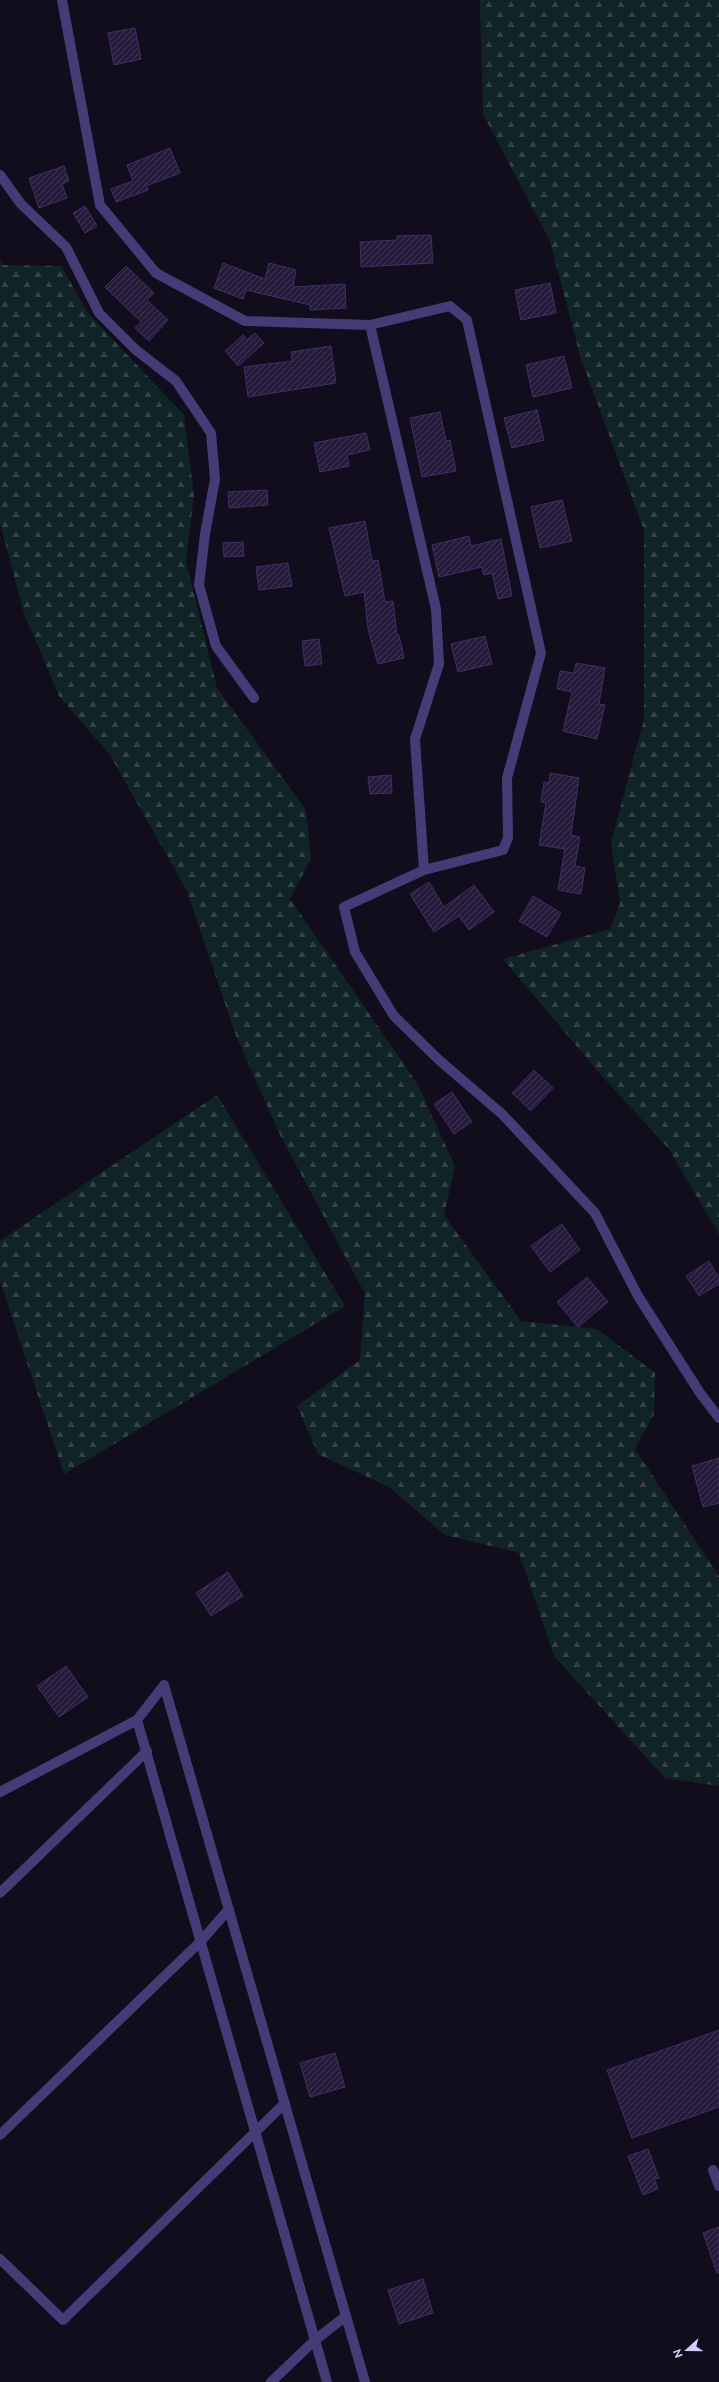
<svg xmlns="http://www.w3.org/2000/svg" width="719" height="2382" font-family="Raleway,sans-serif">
	<defs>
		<pattern id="forest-firs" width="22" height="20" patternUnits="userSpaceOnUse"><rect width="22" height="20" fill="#112425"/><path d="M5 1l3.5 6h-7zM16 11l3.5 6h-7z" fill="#334346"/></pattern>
		<pattern id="building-hatch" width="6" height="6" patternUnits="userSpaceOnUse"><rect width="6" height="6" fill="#241b3b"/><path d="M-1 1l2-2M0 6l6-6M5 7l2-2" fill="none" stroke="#433b58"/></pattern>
	</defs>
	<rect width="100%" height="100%" fill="#110d1c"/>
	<path fill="url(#forest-firs)" d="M480,0H719V1234L668,1148L602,1076L503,959L610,929L620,903L611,843L644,719V530L581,359L550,241L483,114Z
		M0,261L3,265L61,266L88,313L184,415L194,495L186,561L217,688L306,810L311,859L290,899L417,1083L455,1166L444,1215L521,1321L597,1329L655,1373L654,1414L635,1449L719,1576V1786L665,1778L554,1656L519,1553L445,1535L389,1487L318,1454L297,1406L360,1360L365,1294L280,1135L236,1036L187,891L110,755L59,696L24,613L0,523Z
		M217,1095L345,1306L64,1474L0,1281V1241Z"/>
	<path fill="url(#building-hatch)" stroke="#3e2f65" d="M135,28L141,59L114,65L108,33Z
		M170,148L180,173L146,186L148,190L116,202L111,189L133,181L127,165Z
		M64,166L69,181L62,184L67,198L39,208L29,178Z
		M85,206L97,226L85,233L73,213Z
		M431,235L433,263L361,267L360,242L397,240V236Z
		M223,263L265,279L269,263L296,270L293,287L345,284L346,308L310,310V305L246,290L243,299L214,288Z
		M126,266L154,293L147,300L168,320L149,341L135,328L141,322L105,287Z
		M550,283L556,313L521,320L515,290Z
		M255,333L264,343L238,366L225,351L243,335L247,340Z
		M331,346L336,383L248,397L244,367L292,361L291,352Z
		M564,356L572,388L533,397L526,365Z
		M537,410L544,440L512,448L504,418Z
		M440,412L446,441L450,440L456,471L422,477L410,418Z
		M366,433L370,450L347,455L349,466L320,472L314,443Z
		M267,490L268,505L229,508L228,492Z
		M562,500L572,541L540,548L531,507Z
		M365,521L372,561L378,560L385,602L393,601L397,635H399L404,658L378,664L368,629L364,592L345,596L329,528Z
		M469,536L471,546L501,539L512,596L498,599L492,573L484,575L482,567L439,577L432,545Z
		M243,542L244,556L224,557L223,543Z
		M288,563L292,586L259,590L256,567Z
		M485,636L492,664L458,672L451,644Z
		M319,639L322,664L305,666L302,641Z
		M576,663L605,668L599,704L605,705L597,739L563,731L572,692L557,689L560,671L574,673Z
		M550,773L579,778L571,835L580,837L575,866L585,868L581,894L558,890L565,849L539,845L546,803L541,802L544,782L549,783Z
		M391,775L392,793L370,794L368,777Z
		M429,882L444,907L474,885L494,912L469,930L459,916L434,932L410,894Z
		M533,896L561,913L547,937L519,921Z
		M534,1070L553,1088L531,1111L512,1093Z
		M452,1092L472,1122L454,1134L434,1104Z
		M562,1224L580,1250L550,1272L531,1246Z
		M709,1261L719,1278V1284L699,1296L686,1276Z
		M587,1277L608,1302L578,1327L557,1302Z
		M719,1458V1503L703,1507L692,1466Z
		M228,1572L243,1596L211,1616L196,1593Z
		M66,1666L88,1697L59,1717L37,1686Z
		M719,2030V2107L632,2138L607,2070Z
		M335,2053L345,2087L310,2097L300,2063Z
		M648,2149L659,2178L654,2179L658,2189L643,2195L628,2156Z
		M719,2227V2273H717L703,2233Z
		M423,2279L433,2313L399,2324L388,2290Z"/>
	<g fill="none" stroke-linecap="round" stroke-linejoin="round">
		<path stroke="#433c77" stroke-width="10" d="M62,0L100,205L156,273L245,321L370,325L436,609L439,664L415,739L424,870L344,907L355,952L394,1016L439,1060L502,1114L595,1213L638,1296L700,1393L719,1418
			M0,175L21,204L66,247L99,313L136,350L176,381L211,433L215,479L205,534L199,585L216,646L254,698
			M370,325L450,306L467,320L541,653L507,778L508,838L503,850L424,870
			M137,1720L327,2382
			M0,1792L137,1720L164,1685L365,2382
			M0,1893L147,1751
			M0,2135L201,1941L229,1909
			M713,2170L719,2186
			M0,2259L63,2320L285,2103
			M271,2382L315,2340L346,2316"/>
	</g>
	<g transform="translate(687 2350) rotate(249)" stroke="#110d1c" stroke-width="3" paint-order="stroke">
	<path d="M0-3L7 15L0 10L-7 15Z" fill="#d5ccfa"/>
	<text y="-6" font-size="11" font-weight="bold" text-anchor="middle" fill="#d5ccfa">N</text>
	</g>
</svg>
